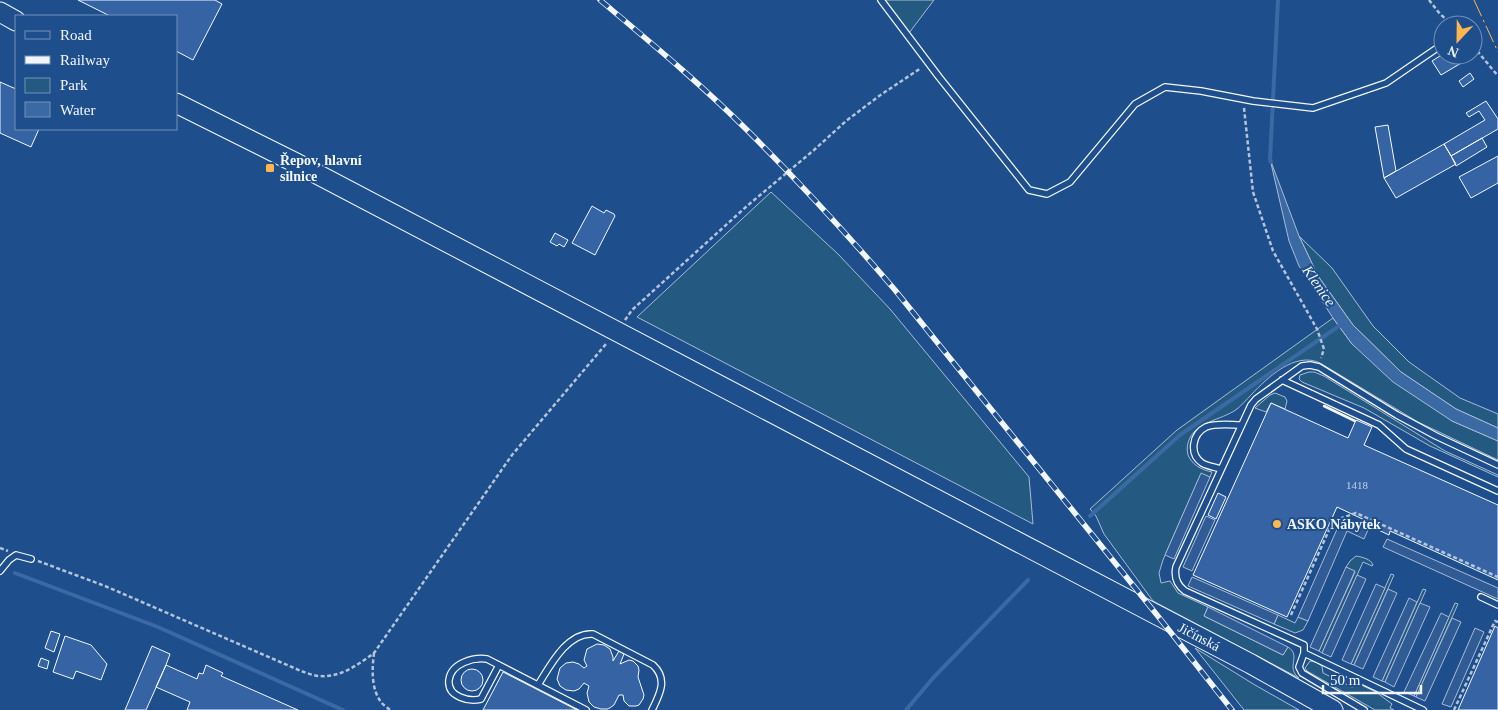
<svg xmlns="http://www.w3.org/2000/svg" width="1498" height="710" font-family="Georgia,serif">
	<rect width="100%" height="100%" fill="#1f4e8c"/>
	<path fill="#245a82" stroke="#a8bbd7" d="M885,0H934L909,33Z
		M771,192L838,254L890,309L1029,477L1033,524L637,317Z
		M1299,236L1332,268L1373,326L1409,362L1460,398L1498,414V428L1456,409L1401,372L1353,325L1318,276Z
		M1333,318L1352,344L1452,421L1498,441V460L1418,422L1320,363C1295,351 1267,378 1251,395C1246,400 1242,405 1237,409C1221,421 1194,421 1188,443C1187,447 1187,451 1188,455C1192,465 1202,470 1212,472L1210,477L1201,474L1163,560L1159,573L1161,583L1170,581L1178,593L1208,607L1204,616L1283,655L1288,647C1302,656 1285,667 1299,678L1153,601L1104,534L1096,516L1090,509L1177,430Z
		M1309,372H1314L1324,376L1445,451L1498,475V477L1430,446L1364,408L1302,382L1299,379L1300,375Z
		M1275,393L1285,397L1287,401L1285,409L1271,403L1266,412L1255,408L1270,395Z
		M1356,556C1362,557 1371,559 1373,565L1372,566L1363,562L1322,653L1319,651L1355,572L1346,567L1350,561Z
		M1391,574L1394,575L1354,665L1351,664Z
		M1423,589L1426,590L1385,682L1382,681Z
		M1455,603L1458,604L1416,697L1414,696Z
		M1278,615L1295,623L1298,617L1308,621L1303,630L1295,633L1274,624Z
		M1195,648L1255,685L1299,710H1244Z
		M1310,661L1316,662L1322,666L1323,673L1352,687L1359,684L1376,692L1392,704L1390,708L1394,710H1375L1307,671L1305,668Z"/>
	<path fill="#305b95" stroke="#a8bbd7" d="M1201,473L1210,477L1174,559L1165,555Z
		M1206,516L1215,520L1192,571L1183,567Z
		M1351,522L1368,530L1364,539L1347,531L1308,621L1298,617L1338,527L1347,531Z
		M1387,539L1498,588V599L1383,547Z
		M1346,567L1355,571L1319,651L1310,647Z
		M1357,575L1366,579L1331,657L1322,653Z
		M1192,577L1278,615L1274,624L1188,586Z
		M1376,584L1385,588L1351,664L1342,660Z
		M1388,589L1397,593L1363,669L1354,665Z
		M1409,598L1417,602L1382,681L1373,677Z
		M1420,603L1430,607L1394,687L1385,682Z
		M1208,607L1288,647L1283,655L1204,616Z
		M1441,613L1449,617L1414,696L1404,692Z
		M1452,618L1461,622L1425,701L1416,697Z
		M1475,628L1484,632L1451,707L1442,704Z"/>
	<path fill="#3b69a3" stroke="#a8bbd7" d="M1270,159L1299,236L1318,276L1353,325L1401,372L1456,409L1498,428V441L1452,421L1393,382L1352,344L1333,318L1299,266L1289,241Z"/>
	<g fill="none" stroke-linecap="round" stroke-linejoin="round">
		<path stroke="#3b69a3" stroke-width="4" d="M1271,162L1270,159L1278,0
			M1090,516L1180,435L1342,324
			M15,573L158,627L343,710
			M906,710L933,678L1028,580"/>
	</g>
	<path fill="#3563a3" stroke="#f2f6ff" d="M78,0H215L222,4L193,60L176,51V16H110Z
		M1443,54L1458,55L1463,62L1441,75L1432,61Z
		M1470,73L1474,79L1463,87L1459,81Z
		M0,82L16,89V129H39L31,147L0,133Z
		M1486,101L1498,119V129L1451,156L1444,144L1485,120L1479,111L1469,117L1466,113Z
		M1388,125L1396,171L1384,178L1375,127Z
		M1482,138L1487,147L1456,166L1451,156Z
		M1444,144L1456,164L1396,198L1384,178Z
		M1498,156V183L1471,198L1459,177Z
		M592,206L604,213L606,210L614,214L615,216L595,255L572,243Z
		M555,233L568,240L564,247L559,244L557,246L550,242Z
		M1271,403L1348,438L1356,420L1372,427L1364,445L1498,505V580L1390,531L1389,535L1370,526L1371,523L1337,507L1287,617L1193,575Z
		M1218,493L1226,497L1216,519L1208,515Z
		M1495,626L1498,628V710H1458Z
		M51,631L60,634L54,652L45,648Z
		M65,636L91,645L107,664L101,680L76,671L73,679L53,672Z
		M597,644L604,645L610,649L613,657V661L619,651L624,654L620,664L629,660L633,661L638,666L639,670L638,677L644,695L643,699L639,705L636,706H629L624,701L623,695H619L614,705L608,709H601L594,707L589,702L587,693L589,686L584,683L579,689L574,691L566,690L560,686L557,679L560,668L566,663L573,662L579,664L584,668L587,666L584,660L587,649Z
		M152,646L170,654L166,665L146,710H125Z
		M41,658L49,661L47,669L38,666Z
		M166,665L197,679L199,673L203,674L206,665L223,673L221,676L298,710H187L190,702L156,687Z
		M461 680a11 11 0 1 1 22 0a11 11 0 1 1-22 0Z
		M503,672L577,710H483Z"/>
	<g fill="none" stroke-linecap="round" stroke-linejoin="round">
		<g stroke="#f2f6ff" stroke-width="8">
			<path id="lane" d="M881,0L939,77L1029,190L1047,194L1070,182L1135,104L1165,87L1201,91L1253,101L1313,108L1386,83L1443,44
				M1282,380L1379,425L1406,449L1498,491
				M1221,469C1214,467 1207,466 1202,463C1189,454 1192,434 1206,427C1216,423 1231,425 1241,425
				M0,571L9,560L16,555L31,559
				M1481,597L1498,605
				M1304,653L1299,667L1302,673L1364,710
				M499,665L481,699C469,702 447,697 449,680C451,663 474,657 487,659L586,710
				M538,685C550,666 567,632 593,634L653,665C668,679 660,694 652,710
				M1423,710L1304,653V645L1185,591C1177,585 1174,577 1176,567L1251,405L1256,399L1302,366L1310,365L1319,367L1397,415L1436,436L1498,465"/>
		</g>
		<g stroke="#f2f6ff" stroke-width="21">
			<path id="primary" d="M0,12L16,21
				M176,103L296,163L1157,615L1251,664L1333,710"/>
		</g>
		<path stroke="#b3c4dc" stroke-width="2.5" stroke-dasharray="4 2.5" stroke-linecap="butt" d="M1429,0L1440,14L1453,25
			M1473,46L1498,76
			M1244,108L1253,192L1273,251L1317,329L1324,349L1321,358
			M625,320L632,310L747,206L814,150L846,121L879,96L921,68
			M0,548L8,551
			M38,561L105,586L301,671C307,673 314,676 320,676C340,678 359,664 374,653L512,455L606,344
			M1291,615L1333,521L1356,513L1498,577
			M374,653C372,668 371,689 381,702C383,705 387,707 390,710
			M1454,710L1495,621L1498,622"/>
		<use href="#lane" stroke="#1f4e8c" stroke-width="5.5"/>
		<use href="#primary" stroke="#1f4e8c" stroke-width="19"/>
		<g stroke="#f2f6ff" stroke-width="5.5">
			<path id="rail" d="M600,0C650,42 701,84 748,131C799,182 848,235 895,290L1157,615L1232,710"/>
		</g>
		<use href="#rail" stroke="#1f4e8c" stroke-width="4" stroke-dasharray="11" stroke-linecap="butt"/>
		<path stroke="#f2f6ff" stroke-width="2.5" d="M1324,406L1355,421"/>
		<path stroke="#ffb74d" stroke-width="1" stroke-dasharray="18 4 2.5 4" stroke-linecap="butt" d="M1474,0L1498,52"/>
	</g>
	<g fill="#ffb74d" stroke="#1f4e8c" stroke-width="2">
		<rect x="265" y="163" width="10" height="10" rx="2.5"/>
		<circle cx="1277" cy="524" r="5"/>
	</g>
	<g text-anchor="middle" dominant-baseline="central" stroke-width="4" stroke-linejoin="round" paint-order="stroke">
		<g font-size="11" fill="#c3d1e8">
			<text x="1357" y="485">1418</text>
		</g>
		<g font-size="14" font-weight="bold" fill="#f2f6ff" stroke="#1f4e8c" text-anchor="start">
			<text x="280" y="160">Řepov, hlavní<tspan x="280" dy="16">silnice</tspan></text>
			<text x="1287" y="524">ASKO Nábytek</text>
		</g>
		<g font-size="14" fill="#f2f6ff" stroke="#1f4e8c">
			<text transform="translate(1199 637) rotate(28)">Jičínská</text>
		</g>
		<g font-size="15" font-style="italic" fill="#f2f6ff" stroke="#1f4e8c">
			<text transform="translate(1319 286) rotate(55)">Klenice</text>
		</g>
	</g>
	<rect x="15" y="15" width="162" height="115" fill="#1f4e8c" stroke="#7391ba"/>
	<rect x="25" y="31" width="25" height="8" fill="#1f4e8c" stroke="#7391ba"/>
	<text x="60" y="40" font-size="15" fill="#f2f6ff">Road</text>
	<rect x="25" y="56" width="25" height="8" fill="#f2f6ff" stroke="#7391ba"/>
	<text x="60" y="65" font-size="15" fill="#f2f6ff">Railway</text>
	<rect x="25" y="78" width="25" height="15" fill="#245a82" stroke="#7391ba"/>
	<text x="60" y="90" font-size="15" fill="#f2f6ff">Park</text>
	<rect x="25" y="102" width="25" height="15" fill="#3b69a3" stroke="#7391ba"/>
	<text x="60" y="115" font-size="15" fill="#f2f6ff">Water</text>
	<g transform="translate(1458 40) rotate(202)"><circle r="24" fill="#1f4e8c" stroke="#7391ba"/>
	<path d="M0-4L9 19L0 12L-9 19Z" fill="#ffb74d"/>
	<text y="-8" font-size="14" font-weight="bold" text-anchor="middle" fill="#f2f6ff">N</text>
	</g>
	<path d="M1323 685v8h98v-8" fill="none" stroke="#f2f6ff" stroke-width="2.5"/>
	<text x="1330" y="685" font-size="15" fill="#f2f6ff" stroke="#1f4e8c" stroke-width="4" paint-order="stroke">50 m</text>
</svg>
